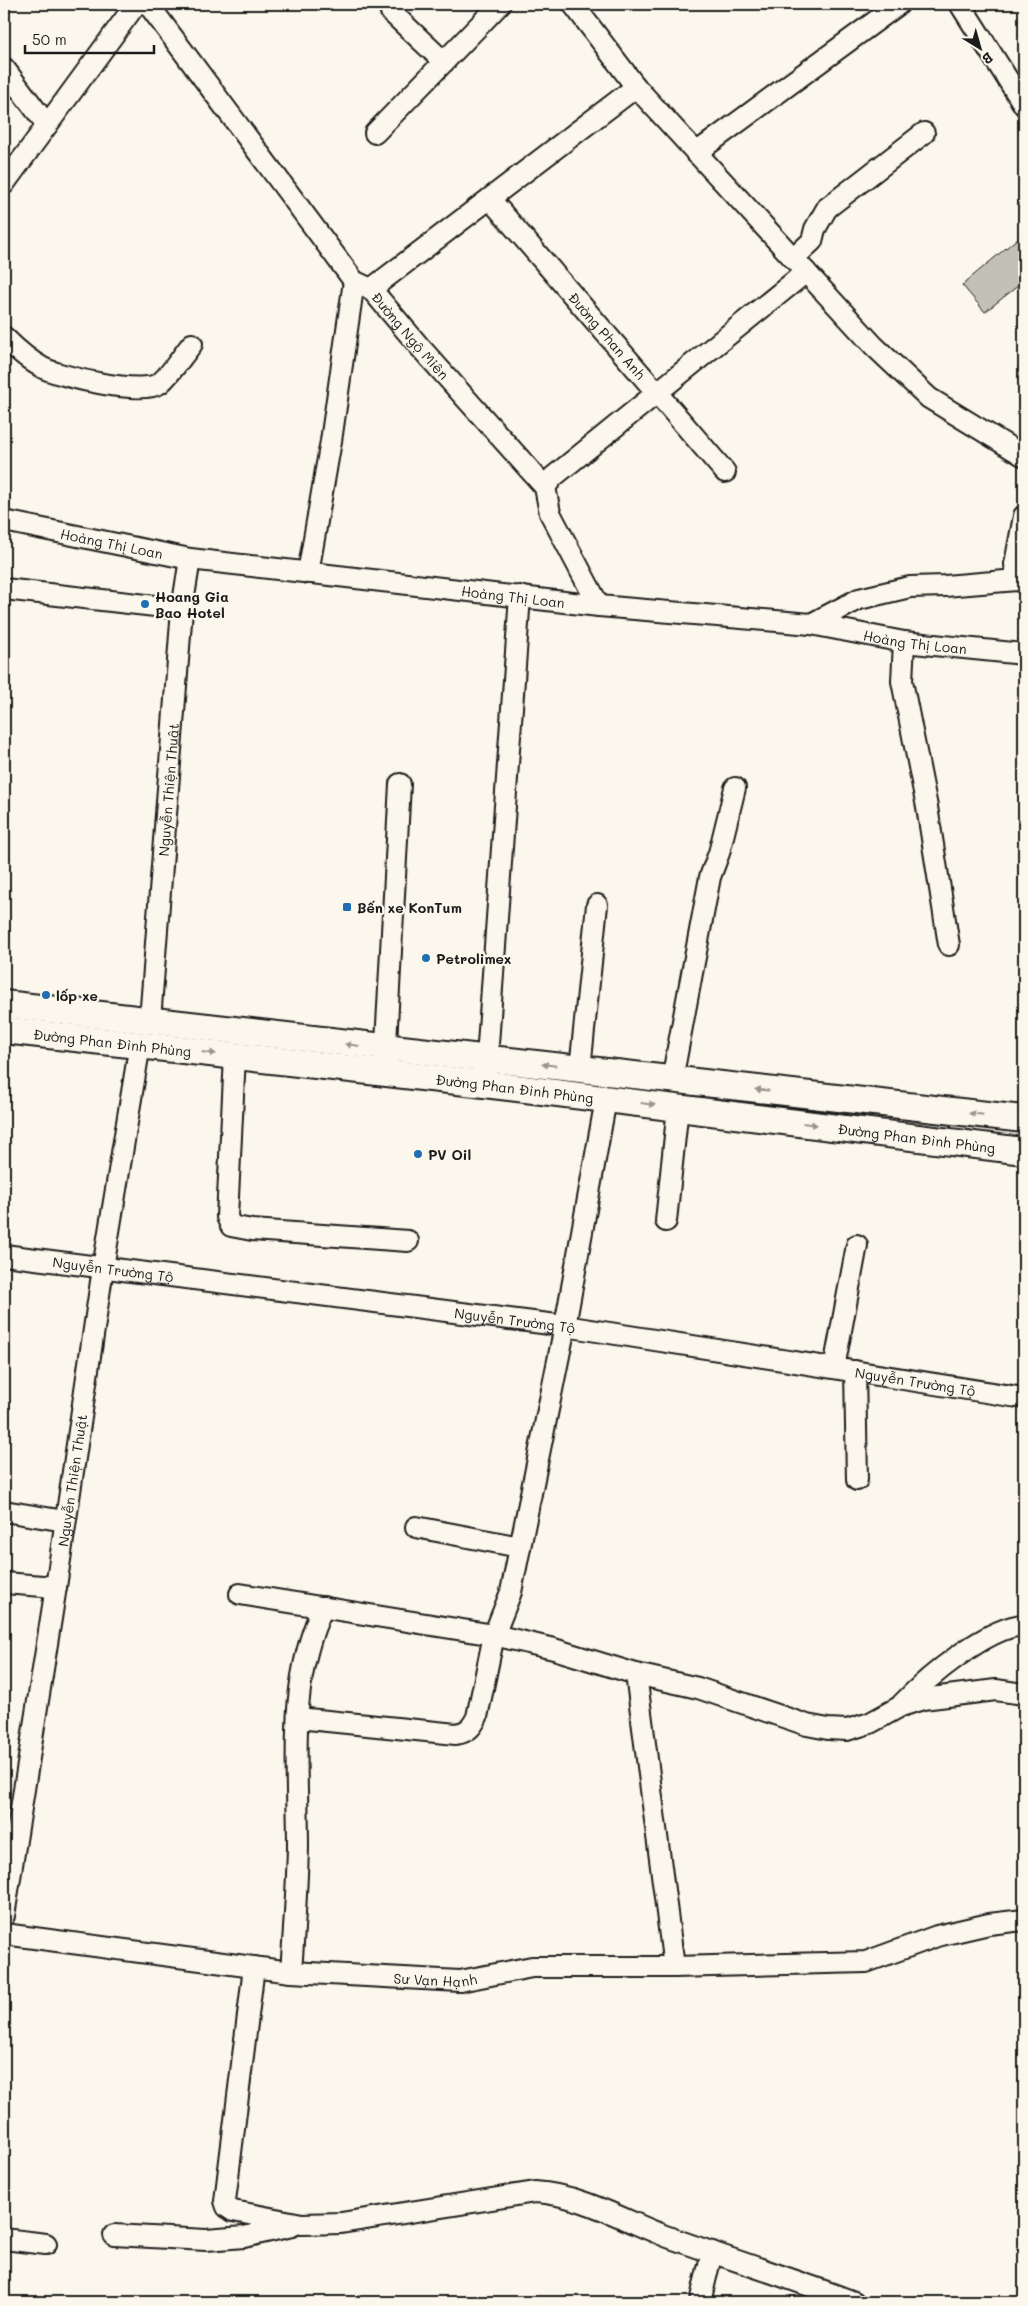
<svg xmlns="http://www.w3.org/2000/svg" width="1028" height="2306" font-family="Mali,sans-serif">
	<rect width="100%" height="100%" fill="#fbf7ec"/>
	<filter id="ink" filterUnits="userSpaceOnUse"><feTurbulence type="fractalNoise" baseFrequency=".02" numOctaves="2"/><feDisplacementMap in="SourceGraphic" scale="10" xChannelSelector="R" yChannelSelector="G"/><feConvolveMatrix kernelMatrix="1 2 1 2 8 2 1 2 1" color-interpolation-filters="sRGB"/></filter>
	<g filter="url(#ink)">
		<path fill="#c3c0b8" stroke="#1c1c1c" d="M1024,233V281L985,312L962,285Z"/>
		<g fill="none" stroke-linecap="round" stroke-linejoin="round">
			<g stroke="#1c1c1c" stroke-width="24">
				<g id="minor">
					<path id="s1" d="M148,4L354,281L371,289L419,346L545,487L550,513L599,606"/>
					<path d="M573,4L636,87L874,346L929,398L1024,456"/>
					<path d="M960,4L1024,105"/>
					<path d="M391,12L444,62"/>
					<path d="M4,68L47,125"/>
					<path d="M375,133L500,4"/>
					<path d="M696,153L899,4"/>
					<path d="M4,184L136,4"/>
					<path id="s2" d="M490,199L725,472"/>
					<path d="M794,258L812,241L815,229L827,208L924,133"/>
					<path d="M371,289L636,87"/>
					<path d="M4,337C16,349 28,360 43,368C62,377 143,396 160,383C172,373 182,356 192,344"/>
					<path d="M545,487L553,477L806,272"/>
					<path d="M1024,516L1015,564L1017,580L1024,582"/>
					<path id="s3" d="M4,521L190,559L599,606L811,624L904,642L1024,654"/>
					<path d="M308,573L331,441L354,281"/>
					<path d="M4,589L182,609"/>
					<path d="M811,624L859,599L910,587L945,586L1017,580"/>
					<path d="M904,642L902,681L927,807L949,945"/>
					<path id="s4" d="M150,1020L182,609L190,559"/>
					<path d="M235,1056L227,1217L231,1226L252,1230L408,1241"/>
					<path d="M385,1062L400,784"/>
					<path d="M580,1069L597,905"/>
					<path d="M486,1072L520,596"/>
					<path d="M672,1080L710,877L719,853L735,788"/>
					<path d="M666,1221L678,1107"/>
					<path id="s5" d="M4,1255L565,1326L1024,1398"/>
					<path d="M834,1368L857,1245"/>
					<path d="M855,1371L857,1480"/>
					<path d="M4,1511L65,1521"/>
					<path d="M416,1527L520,1547"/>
					<path d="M4,1583L56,1587"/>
					<path d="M240,1594L494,1635L554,1649L636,1674L698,1688L807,1725L828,1729L847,1730L870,1723L901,1706L923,1699L996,1690L1024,1694"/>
					<path d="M636,1674L674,1967"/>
					<path d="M902,1704C927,1678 987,1627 1024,1625"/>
					<path d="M298,1718L456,1734C468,1732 472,1727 477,1717L494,1635L511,1592L565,1326L606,1099"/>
					<path id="s6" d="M4,1916L56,1587L103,1268L140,1044"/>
					<path id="s7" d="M4,1934L291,1972L460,1981L532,1967H674L866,1962L937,1936L989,1924L1024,1920"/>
					<path d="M254,1967L225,2201L227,2207L233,2211L302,2224L341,2223L535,2192C583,2195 624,2221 668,2237C730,2259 793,2279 854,2302"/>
					<path d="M291,1972C294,1930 297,1889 298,1847C298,1763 287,1685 323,1607"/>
					<path d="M114,2235L206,2240L244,2237L292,2226"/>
					<path d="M4,2239L46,2244"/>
					<path d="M700,2302L712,2252"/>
				</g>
			</g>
			<g stroke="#1c1c1c" stroke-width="30">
				<g id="major">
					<path d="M4,1004L1024,1119"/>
					<path id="s8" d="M4,1030L484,1084L1024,1151"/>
				</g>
			</g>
			<use href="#minor" stroke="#fbf7ec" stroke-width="20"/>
			<use href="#major" stroke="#fbf7ec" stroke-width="26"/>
		</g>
		<defs><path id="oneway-solid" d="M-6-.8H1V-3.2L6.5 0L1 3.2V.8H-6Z" transform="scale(1.25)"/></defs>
		<g fill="#97948e">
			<use href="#oneway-solid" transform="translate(352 1045) rotate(-173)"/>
			<use href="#oneway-solid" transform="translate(209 1053) rotate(7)"/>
			<use href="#oneway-solid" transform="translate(549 1065) rotate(-174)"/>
			<use href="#oneway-solid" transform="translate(762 1090) rotate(-174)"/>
			<use href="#oneway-solid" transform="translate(648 1104) rotate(7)"/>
			<use href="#oneway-solid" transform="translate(976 1114) rotate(-174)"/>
			<use href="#oneway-solid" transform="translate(810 1124) rotate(7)"/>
		</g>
	</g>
	<g fill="#1f6fb2" stroke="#fbf7ec" stroke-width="2">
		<circle cx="145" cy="604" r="5"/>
		<rect x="342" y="902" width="10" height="10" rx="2.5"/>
		<circle cx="426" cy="958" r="5"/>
		<circle cx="46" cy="995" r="5"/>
		<circle cx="418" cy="1154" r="5"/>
	</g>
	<g text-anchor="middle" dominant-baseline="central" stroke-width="4.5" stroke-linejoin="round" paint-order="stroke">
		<g font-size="14" fill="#1c1c1c" stroke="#fbf7ec">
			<text stroke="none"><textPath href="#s1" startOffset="425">Đường Ngộ Miên</textPath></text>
			<text stroke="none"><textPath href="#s2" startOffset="180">Đường Phan Anh</textPath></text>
			<text stroke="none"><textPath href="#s3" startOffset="110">Hoàng Thị Loan</textPath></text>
			<text stroke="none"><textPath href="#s3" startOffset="515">Hoàng Thị Loan</textPath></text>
			<text stroke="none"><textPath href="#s3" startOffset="920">Hoàng Thị Loan</textPath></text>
			<text stroke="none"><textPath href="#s4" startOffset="231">Nguyễn Thiện Thuật</textPath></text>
			<text stroke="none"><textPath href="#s8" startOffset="109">Đường Phan Đình Phùng</textPath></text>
			<text stroke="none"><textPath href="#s8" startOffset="514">Đường Phan Đình Phùng</textPath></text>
			<text stroke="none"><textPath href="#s8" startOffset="919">Đường Phan Đình Phùng</textPath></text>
			<text stroke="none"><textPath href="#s5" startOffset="110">Nguyễn Trường Tộ</textPath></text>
			<text stroke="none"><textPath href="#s5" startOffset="515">Nguyễn Trường Tộ</textPath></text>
			<text stroke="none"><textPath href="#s5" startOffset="920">Nguyễn Trường Tộ</textPath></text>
			<text stroke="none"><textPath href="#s6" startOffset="441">Nguyễn Thiện Thuật</textPath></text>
			<text stroke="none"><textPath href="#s7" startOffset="434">Sư Vạn Hạnh</textPath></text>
		</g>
		<g font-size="14" font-weight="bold" fill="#1c1c1c" stroke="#fbf7ec" text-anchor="start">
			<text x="155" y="596">Hoang Gia<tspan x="155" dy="16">Bao Hotel</tspan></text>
			<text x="357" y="907">Bến xe KonTum</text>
			<text x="436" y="958">Petrolimex</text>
			<text x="56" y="995">lốp xe</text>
			<text x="428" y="1154">PV Oil</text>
		</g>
	</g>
	<rect width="1028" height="2306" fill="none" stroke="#fbf7ec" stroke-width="20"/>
	<rect x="10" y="10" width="1008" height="2286" fill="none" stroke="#1c1c1c" stroke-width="2" filter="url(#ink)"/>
	<g transform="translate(980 48) rotate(143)" stroke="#fbf7ec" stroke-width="4" paint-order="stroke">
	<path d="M0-4L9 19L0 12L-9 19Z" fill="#1c1c1c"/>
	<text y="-8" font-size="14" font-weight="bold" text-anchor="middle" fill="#1c1c1c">B</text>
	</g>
	<path d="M25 45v8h129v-8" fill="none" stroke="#1c1c1c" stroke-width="2.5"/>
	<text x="32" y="45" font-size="15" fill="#1c1c1c" stroke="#fbf7ec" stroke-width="4" paint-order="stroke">50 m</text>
</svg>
